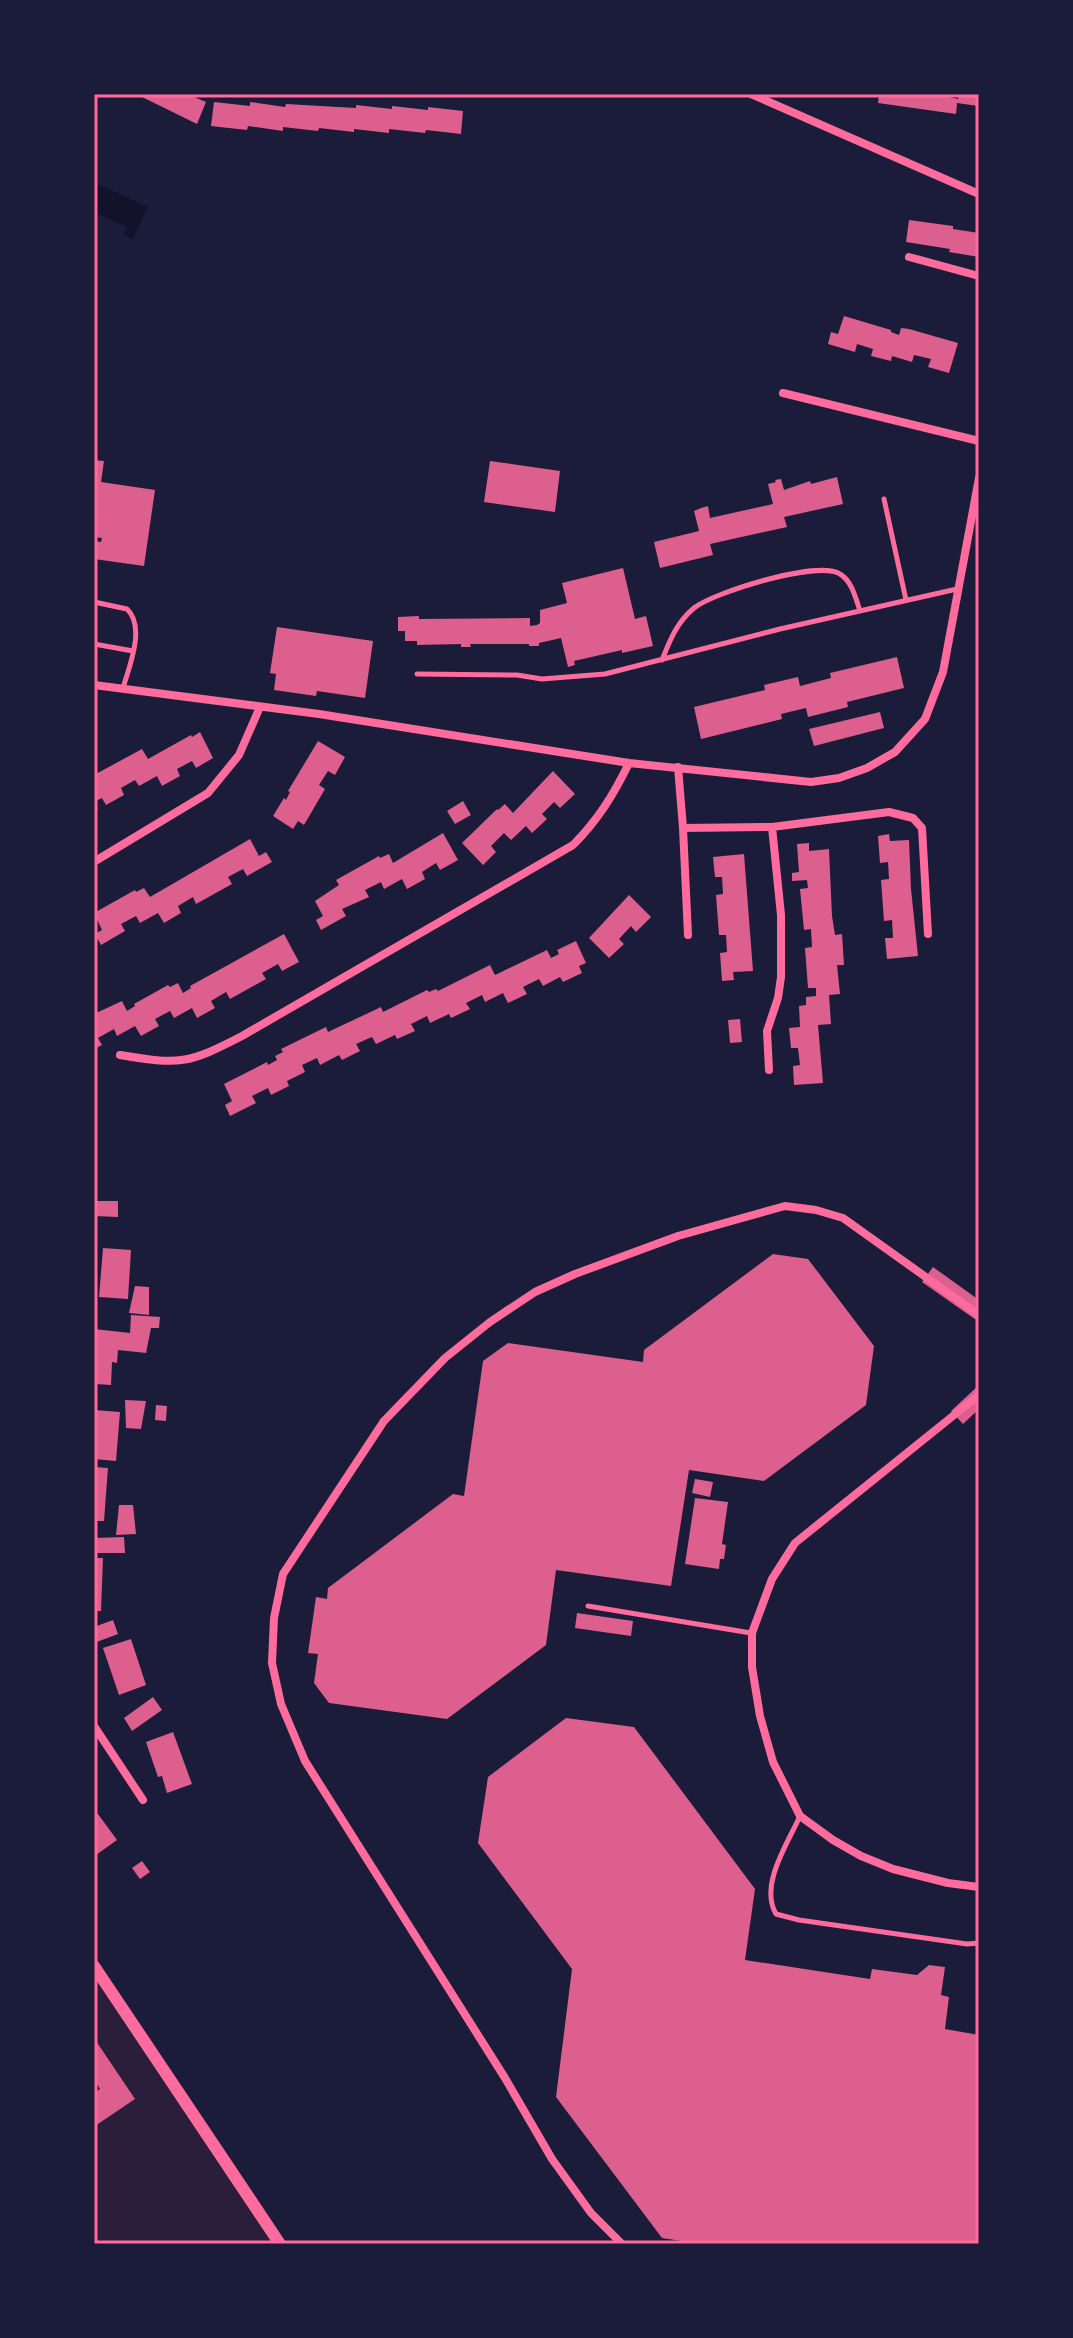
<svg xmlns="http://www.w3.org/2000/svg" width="1073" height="2338" font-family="'DM Sans',sans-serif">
	<rect width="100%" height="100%" fill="#1b1b3a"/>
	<path fill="#2a1e3b" d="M94,1971L279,2244H94Z"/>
	<path fill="#12122b" d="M98,184L148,207L133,239L124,235L127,227L94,212V193Z"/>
	<path fill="#dd5f8e" d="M136,94H187L206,102L197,124Z
		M879,94H949V97L958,99L959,94H979V98L978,106L957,103L956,114L878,103Z
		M214,102L250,106V102L285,107L286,104L356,108V105L392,109V106L428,110V107L463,111L461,134L426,130L425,133L389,129V133L354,129V132L319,128L318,131L283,127V131L248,126L247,130L211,126Z
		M909,220L953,226V229L979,233V257L949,252L950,249L906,242Z
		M844,316L891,330V332L899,335L901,328L909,329L958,343L949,373L928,367L931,359L914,355L912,362L892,356L891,361L871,356L873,349L857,344L855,352L828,344L831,332L838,334Z
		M94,460L104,461L101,482L155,490L144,566L94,559V541L101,542L102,538L94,537L97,507L94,506Z
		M490,461L560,471L555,512L484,502Z
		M837,477L843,504L784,517L787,527L710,544L713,555L660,568L654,542L699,531L694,511L701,508L708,506L710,518L773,504L768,484L776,482L775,480L781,479L784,490L810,481L811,484Z
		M623,568L635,619L646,616L653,646L622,653V650L574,661L575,665L568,667L561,638L539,643V646H529V644H470L471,647H461V644L417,645V641H405V631H398V617L419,616V619L530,618V626L537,625L540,623V610L567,603L562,583Z
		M277,627L373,641L365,698L317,691L316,696L274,690L276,674L270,673Z
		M897,657L904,688L847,702L848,707L808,717L806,708L781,714L782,719L701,739L694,707L765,690L764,685L798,677L800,686L831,678L830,673Z
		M880,712L884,728L814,746L809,729Z
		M200,732L213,758L196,768L192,761L177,769L180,776L162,786L157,776L139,786L135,780L121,788L124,795L106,805L102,798L94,802L98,809L94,811V775L142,749L148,759L191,735L192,737Z
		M318,741L345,757L335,775L328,771L319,785L325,789L304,825L298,821L293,829L273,816L284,798L286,800L290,792L288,791Z
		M553,771L575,794L560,808L554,802L542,814L547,819L532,833L526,826L511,840L504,833L491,846L496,852L483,865L462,843L497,809L498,810L505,804L513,813Z
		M463,801L471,815L455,824L447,811Z
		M443,833L458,860L440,870L436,863L422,872L425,879L407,889L402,879L384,889L381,882L365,890L369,897L342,909L346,916L321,930L316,920L323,916L315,901L339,885L336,880L379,856L380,858L389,854L393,863Z
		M889,834L890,841L909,840L911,889L918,956L887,959L885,938H893L892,920L884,921L881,880L889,879L888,862L880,863L878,836Z
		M250,839L259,856L266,852L272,862L247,876L243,869L228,877L232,884L196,904L193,897L178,906L181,913L164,923L158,913L140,923L136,916L121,924L125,931L101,945L95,934L102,930L94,913L135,890L136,892L144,888L150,897Z
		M809,843V851L829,849L832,916L835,935L842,934L844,965H837L840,994L829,995L831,1024L818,1025L823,1083L794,1085L793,1066L800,1065L798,1048H791L789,1028L800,1027L799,1006L806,1005V997L816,996V988H808L805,948L812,947L811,929L804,930L800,889L808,888L807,880L792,881V873L799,872L797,844Z
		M744,854L753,971L733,972L734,980L722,981L720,953L727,952L726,935H719L716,895L723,894L722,877H715L713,857Z
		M629,895L651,917L636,932L631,926L619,939L624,944L609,958L589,938Z
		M284,934L299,962L282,971L278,964L262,973L266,979L230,999L226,992L211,1001L215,1008L197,1018L192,1008L174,1018L170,1011L155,1019L159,1026L141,1036L135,1026L117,1036L114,1029L98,1038L102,1045L94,1049V1014L122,1001L127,1011L135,1006L134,1004L168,985L170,987L178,983L183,993L191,988L190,986Z
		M576,941L586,963L579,966L582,973L563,982L560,977L543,986L539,979L523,987L527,994L508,1003L503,993L485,1002L482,995L466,1003L470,1009L451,1018L449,1014L430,1023L427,1016L411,1024L415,1031L397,1039L395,1035L376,1044L372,1037L356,1044L360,1051L342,1060L339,1055L320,1065L317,1058L302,1065L305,1072L287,1081L289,1086L271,1095L268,1088L252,1096L256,1103L230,1116L225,1105L232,1101L224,1084L267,1062L268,1065L277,1060L275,1056L283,1052L281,1049L326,1027L328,1032L381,1007L383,1012L427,990L429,992L436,989L438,991L490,965L495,975L547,950L551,958L559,954L557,950Z
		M740,1019L742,1042L730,1043L728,1020Z
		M95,1201H118V1217L94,1216Z
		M103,1248L131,1250L128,1299L99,1297Z
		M773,1254L808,1259L874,1346L866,1405L764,1481L689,1470L671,1586L556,1570L546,1645L447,1719L329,1703L314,1683L318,1654L308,1653L316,1597L327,1599L328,1588L453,1494L464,1496L483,1361L508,1343L643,1362L644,1350Z
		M933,1267L979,1300V1322L922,1282Z
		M135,1286L149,1287V1315L129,1313Z
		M131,1315L160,1317L159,1328H151L146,1353L118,1350L117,1363L112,1362L111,1385L94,1384V1329L130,1333Z
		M979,1385V1409L963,1424L951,1411Z
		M125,1400L146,1401L141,1429L126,1428Z
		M156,1405L167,1406L166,1421L155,1420Z
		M94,1410L120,1412L116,1461L94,1459Z
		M94,1467L108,1468L104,1521H94Z
		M695,1479L713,1482L710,1497L692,1493Z
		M695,1498L728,1502L722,1544L726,1545L724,1559H720L719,1569L685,1564Z
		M119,1505H133L136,1534L116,1535Z
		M124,1537L125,1553H94V1538Z
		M94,1558H103L101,1611H94Z
		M577,1613L633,1621L631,1636L575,1628Z
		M113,1620L118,1634L94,1643V1627Z
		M131,1639L146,1685L119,1695L103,1648Z
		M153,1697L162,1710L132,1731L124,1718Z
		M566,1718L634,1727L755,1889L745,1960L870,1979L872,1969L917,1975L929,1965L945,1967L941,1995L949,1997L945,2029L979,2035V2244H701L662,2238L556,2097L572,1969L478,1843L488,1777Z
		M173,1732L192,1784L167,1793L162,1776L158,1777L146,1742Z
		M98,1814L117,1840L96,1855L94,1817Z
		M142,1861L150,1872L140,1879L132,1868Z
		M94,2038L135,2099L95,2126L94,2093L100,2089L94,2079Z"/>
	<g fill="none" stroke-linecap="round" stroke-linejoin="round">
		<path stroke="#ff6b9d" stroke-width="5" d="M884,499L906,600
			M94,602L127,609C146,627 129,667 123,688
			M94,644L133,651
			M662,660C670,640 677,622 694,608C714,592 818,560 840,574C852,581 856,599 860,611
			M417,674L517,675L542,679L605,674L780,629L957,589
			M588,1606L751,1633
			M800,1816C788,1843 759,1885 776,1914L799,1920L967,1944L979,1943"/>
		<path stroke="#ff6b9d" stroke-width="8" d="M751,94L979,194
			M909,257L979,276
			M783,393L979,441
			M94,685L319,714L629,763L811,782L839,778L867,768L895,752L925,719L943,672L979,478
			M678,767L683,828L772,827L781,915V977L778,998L767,1031L769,1070
			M772,827L889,812L913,818L922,828L928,934
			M683,828L688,935
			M97,860L208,793L239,755L260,707
			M120,1055C180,1065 188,1064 242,1036L573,845C598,820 614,794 629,763
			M979,1395L795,1543L772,1579L752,1633V1667L760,1716L773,1762L800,1816L833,1840L861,1856L893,1869L948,1883L979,1887
			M94,1726L143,1800
			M622,2244L591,2213L552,2159L505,2078L305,1761L281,1704L272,1663L274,1618L283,1574L384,1421L445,1358L490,1322L535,1292L575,1274L678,1236L785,1206L816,1210L843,1218L979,1315"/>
		<path stroke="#ff6b9d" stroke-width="12" d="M94,1966L280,2244"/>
	</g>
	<rect width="1073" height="2338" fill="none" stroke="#1b1b3a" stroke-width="192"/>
	<rect x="96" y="96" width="881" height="2146" fill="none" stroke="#ff6b9d" stroke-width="3"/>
</svg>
